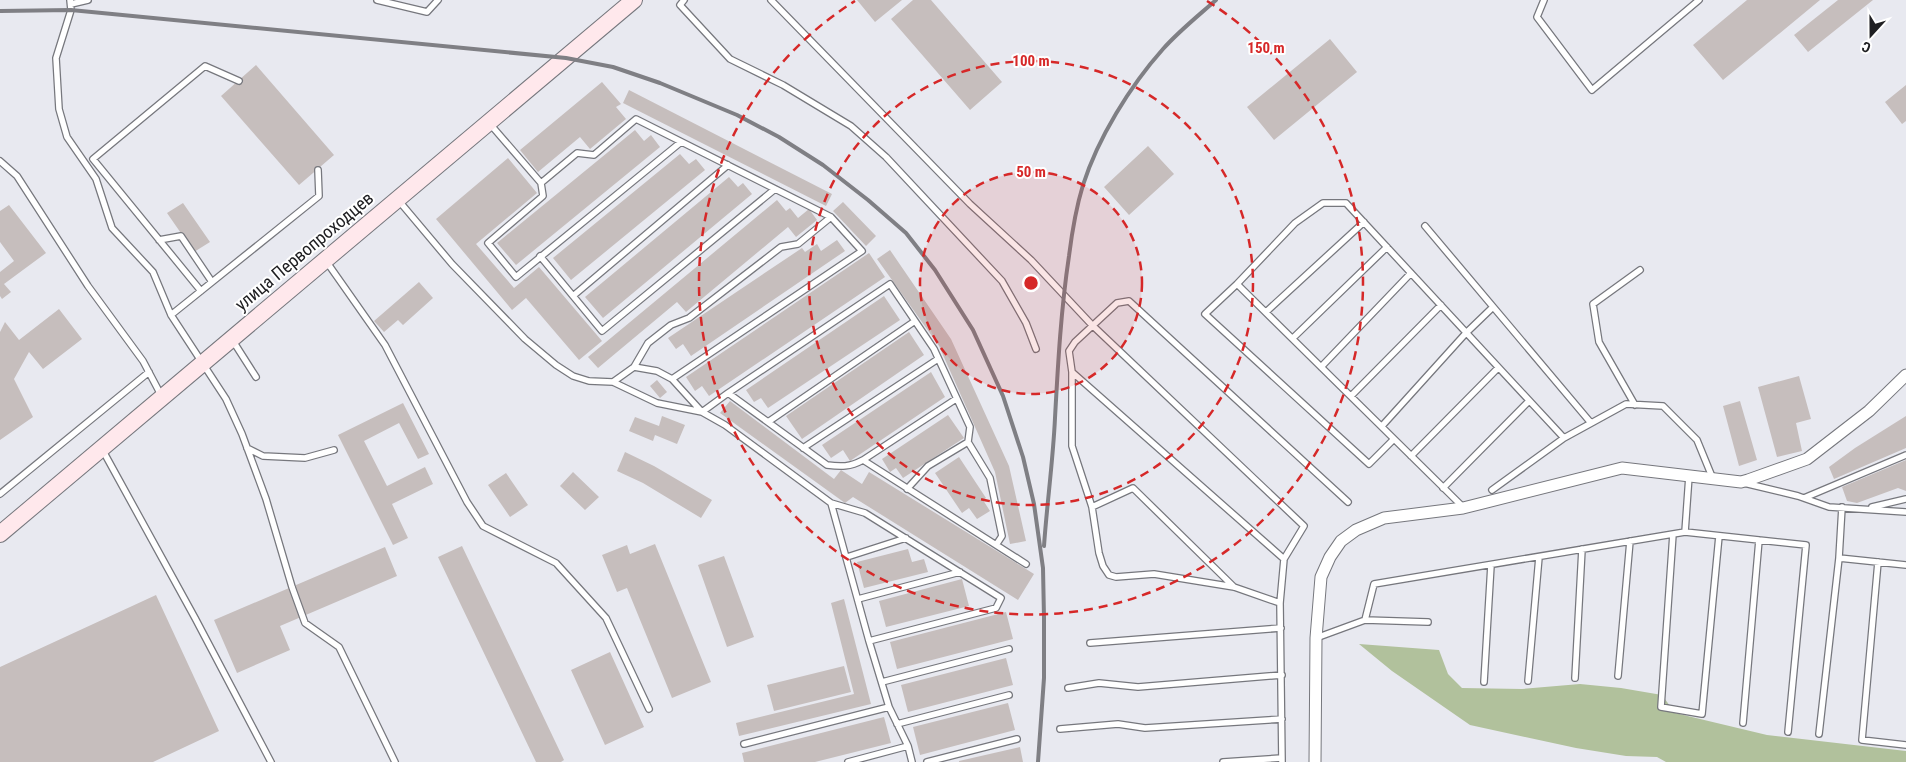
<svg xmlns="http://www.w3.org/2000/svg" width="1906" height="762" font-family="'Roboto Condensed',sans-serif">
	<rect width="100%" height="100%" fill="#e8e9f0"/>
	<path fill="#b1c19c" d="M1359,644L1439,650L1448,674L1462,688L1522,689L1580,684L1621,688L1662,695L1675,713L1767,735L1906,751V762H1666L1657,757L1626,756L1576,748L1470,725L1392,671Z"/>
	<path fill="#c6bebd" d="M857,0H902L875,22Z
		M913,0H931L1002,82L970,110L891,19Z
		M1747,0H1820L1723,80L1693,45Z
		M1838,0H1873L1808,52L1794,35Z
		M1330,39L1357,72L1274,140L1247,107Z
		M256,65L334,155L299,185L221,96Z
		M602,82L621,104L616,107L626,119L590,149L580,137L538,172L520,150Z
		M1906,85V121L1902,124L1885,102Z
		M629,90L832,194L826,206L623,103Z
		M635,130L644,141L651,135L660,147L516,265L497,243Z
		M1148,146L1174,174L1129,215L1104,187Z
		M680,154L689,164L696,159L705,170L571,280L553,258Z
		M508,158L537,193L476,244L514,288L539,267L602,341L579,360L526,298L512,310L436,219Z
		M729,177L738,187L743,183L752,194L603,318L585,297Z
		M777,200L786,211L790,208L798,218L809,209L817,220L796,237L788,227L686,312L677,302L598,368L588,357Z
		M843,202L876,236L866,246L833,211Z
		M183,203L210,242L194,252L167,213Z
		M9,205L46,253L4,284L11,292L2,299L0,296V272L14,261L0,242V211Z
		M837,240L845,251L691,356L683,344L676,349L668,338L802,248L805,252L817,244L821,251Z
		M890,250L951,339L1009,466L1026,541L1010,544L995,472L939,346L877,259Z
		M869,253L885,277L709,396L702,386L695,391L686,377Z
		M419,282L433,298L403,325L398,320L384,332L374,321Z
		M884,296L900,320L768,408L761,398L754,402L746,390Z
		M59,309L82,339L43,369L29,352L14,379L33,417L0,440V332L5,322L19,340Z
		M909,332L924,355L802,439L786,416Z
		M931,372L945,397L850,461L843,450L831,458L822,445Z
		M1799,376L1811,419L1796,423L1802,451L1777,457L1758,387Z
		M657,380L667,392L660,398L650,386Z
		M730,401L834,479L841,470L862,484L869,472L1034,574L1018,600L853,497L845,503L720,413Z
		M1740,401L1757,460L1739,466L1723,406Z
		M403,403L429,454L418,459L399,423L364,441L387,486L425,467L433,484L392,504L408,538L393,545L338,435Z
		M948,415L964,438L903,478L896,468L890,472L882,459Z
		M662,416L685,425L677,444L655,435L653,441L629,431L635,417L659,426Z
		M1906,416V448L1834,479L1829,467L1855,448Z
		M625,452L654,466L712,500L701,518L643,483L617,471Z
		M959,457L986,498L983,500L990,511L977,519L969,508L962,513L935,473Z
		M1906,460V491L1898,488L1857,503L1847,501L1842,487Z
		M573,472L599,497L585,510L560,486Z
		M506,473L528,505L510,517L488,485Z
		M655,544L711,682L672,698L627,588L617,592L602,555L627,545L630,554Z
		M462,546L564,760L561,762H536L438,557Z
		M385,547L397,576L280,626L290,650L237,673L214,620Z
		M908,549L912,562L924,559L928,572L864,588L857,562Z
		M724,556L754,637L727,647L698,565Z
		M962,579L969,606L886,627L879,601Z
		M156,595L219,731L153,762H0V667Z
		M844,599L871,704L739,736L736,723L854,694L831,603Z
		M1006,612L1013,639L897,669L890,642Z
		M610,652L644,727L605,745L571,670Z
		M1006,658L1013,685L908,712L901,685Z
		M844,666L851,692L774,711L767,685Z
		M1008,703L1015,730L920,755L913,727Z
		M884,717L891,743L815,762H744L742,753Z
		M1020,747L1023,762H959V761Z"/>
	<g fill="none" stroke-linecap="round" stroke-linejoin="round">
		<g stroke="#76777d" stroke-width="8">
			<path id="lane" d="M70,0L71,10L56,58L59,109L67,137L96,179L112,228L153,272L171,315L226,399L242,434L266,499L292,587L305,623L339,647L395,762
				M377,0L427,12L438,0
				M684,0L680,5L730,59L783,85L851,126L886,157L1002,281L1026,323L1036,349
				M771,0L970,204L1031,260L1092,325L1304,526L1284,559L1280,603L1282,762
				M1544,0L1537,17L1592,90L1699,0
				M71,4L88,0
				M490,124L541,183
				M0,161L17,176L88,286L143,361L161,395
				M399,201L452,264L525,339L556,365L573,376L589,381L613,382L657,403L702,412L728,393L827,465C841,467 850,467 863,460L1026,564
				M1425,226L1591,423
				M159,240L181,236L212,282
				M540,256L602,331L775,189
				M326,261L385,345L467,502L483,526L556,563L606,618L649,709
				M1237,284L1205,314L1369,464L1394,439
				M201,291L93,159L205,66L239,81
				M573,296L728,165
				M1266,312L1364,222
				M171,315L319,196L318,170
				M1293,338L1387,247
				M233,341L256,377
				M634,367L648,343L671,325L689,318L781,247L798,244L831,217
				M1321,367L1411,273
				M1072,372V446L1092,507L1099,553L1103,566L1109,575L1116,577L1154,574L1234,587L1280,603
				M672,379L862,251L831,217L636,119L594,155L577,153L541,183L543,196L488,243L516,277L681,142
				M613,382L634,367L657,371L672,379L702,412L725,425L831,503L869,641L889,707L908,746L912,762
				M728,393L890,284L934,349L970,427L968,442L990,478L1002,536L996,545
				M1351,396L1441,305
				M1635,405L1599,342L1593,304L1640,270
				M768,422L915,321
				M1382,426L1466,333L1493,307
				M247,448L263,456L305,458L334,450
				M803,448L938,359
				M102,449L195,618L271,762
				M1411,456L1498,368
				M863,460L956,399
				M1689,476L1685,532L1806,545L1788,732
				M1744,483L1798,496L1829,507L1906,512
				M1443,488L1529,401
				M907,489L928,466L968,442
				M1492,490L1564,438
				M0,494L149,372
				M1804,498L1906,455
				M831,503L865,513L1001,598L996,608L869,641
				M1092,507L1133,488L1234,587
				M1463,507L1237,284L1295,223L1323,203H1346L1564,438L1626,404L1663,406L1697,440L1713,479
				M1842,507L1839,558L1906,565
				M1872,507L1906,499
				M1673,534L1661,707L1702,714L1719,536
				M847,557L906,538
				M1284,559L1072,372L1069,351L1075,342L1117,303L1129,301L1348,502
				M1878,562L1862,740L1906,745
				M858,599L960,572
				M1365,620L1428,622
				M1316,638L1365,620L1374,584L1685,532
				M1090,643L1281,628
				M1618,676L1630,541
				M1575,678L1582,549
				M1528,681L1539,557
				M882,682L1009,649
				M1484,682L1491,565
				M1068,688L1099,683L1138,687L1282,675
				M1743,723L1759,540
				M897,724L1009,695
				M1060,729L1118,724L1145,728L1282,719
				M1819,734L1839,558
				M744,744L889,707
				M848,762L908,746
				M927,762L1017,739
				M1223,762L1282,758"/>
		</g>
		<g stroke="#76777d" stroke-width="13">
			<path id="street" d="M1315,762L1316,638L1321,577L1330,557L1341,541L1356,530L1384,518L1463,508L1622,468L1741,482L1748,480L1807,459L1869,411L1906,375"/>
		</g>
		<g stroke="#76777d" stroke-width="18">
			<path id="secondary" d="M0,534L634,0"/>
		</g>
		<use href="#lane" stroke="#fff" stroke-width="5.5"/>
		<use href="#street" stroke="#fff" stroke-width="11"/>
		<use href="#secondary" stroke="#ffe8ec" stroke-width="16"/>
		<path stroke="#7f7f84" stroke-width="4" d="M0,11L71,10L566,58L613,67L660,83L737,115L779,137L823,165L868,200L906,233L935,270L973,330L1003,396L1023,457L1034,504L1043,568L1044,618V678L1038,762
			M1044,546C1047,503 1053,461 1055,418C1058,363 1061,309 1069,256C1072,232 1076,208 1083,185C1098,138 1130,86 1163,49C1179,31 1198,16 1216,0"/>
	</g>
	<circle cx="1031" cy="283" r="111" fill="#d62828" fill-opacity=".12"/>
	<g fill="none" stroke="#d62828" stroke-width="2.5" stroke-dasharray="9 6">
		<circle cx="1031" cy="283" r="111"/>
		<circle cx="1031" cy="283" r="222"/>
		<path d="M1207 1A332 332 0 1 1 855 1"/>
	</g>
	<g text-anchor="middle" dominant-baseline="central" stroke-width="4" stroke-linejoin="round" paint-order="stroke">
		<g font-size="18" fill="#202023" stroke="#fff">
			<text transform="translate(304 251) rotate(-40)">улица Первопроходцев</text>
		</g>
	</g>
	<circle cx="1031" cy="283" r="8" fill="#d62828" stroke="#fff" stroke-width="2.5"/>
	<g font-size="15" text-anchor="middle" font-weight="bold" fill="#d62828" stroke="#fff" stroke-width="4" stroke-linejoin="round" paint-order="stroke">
		<text x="1266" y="53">150 m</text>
		<text x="1031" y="66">100 m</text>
		<text x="1031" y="177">50 m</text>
	</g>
	<g transform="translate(1871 35) rotate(201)" stroke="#ffffff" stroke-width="4" paint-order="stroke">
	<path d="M0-4L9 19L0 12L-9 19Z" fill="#202023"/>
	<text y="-8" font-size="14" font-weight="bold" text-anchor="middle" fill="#202023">С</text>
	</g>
</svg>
